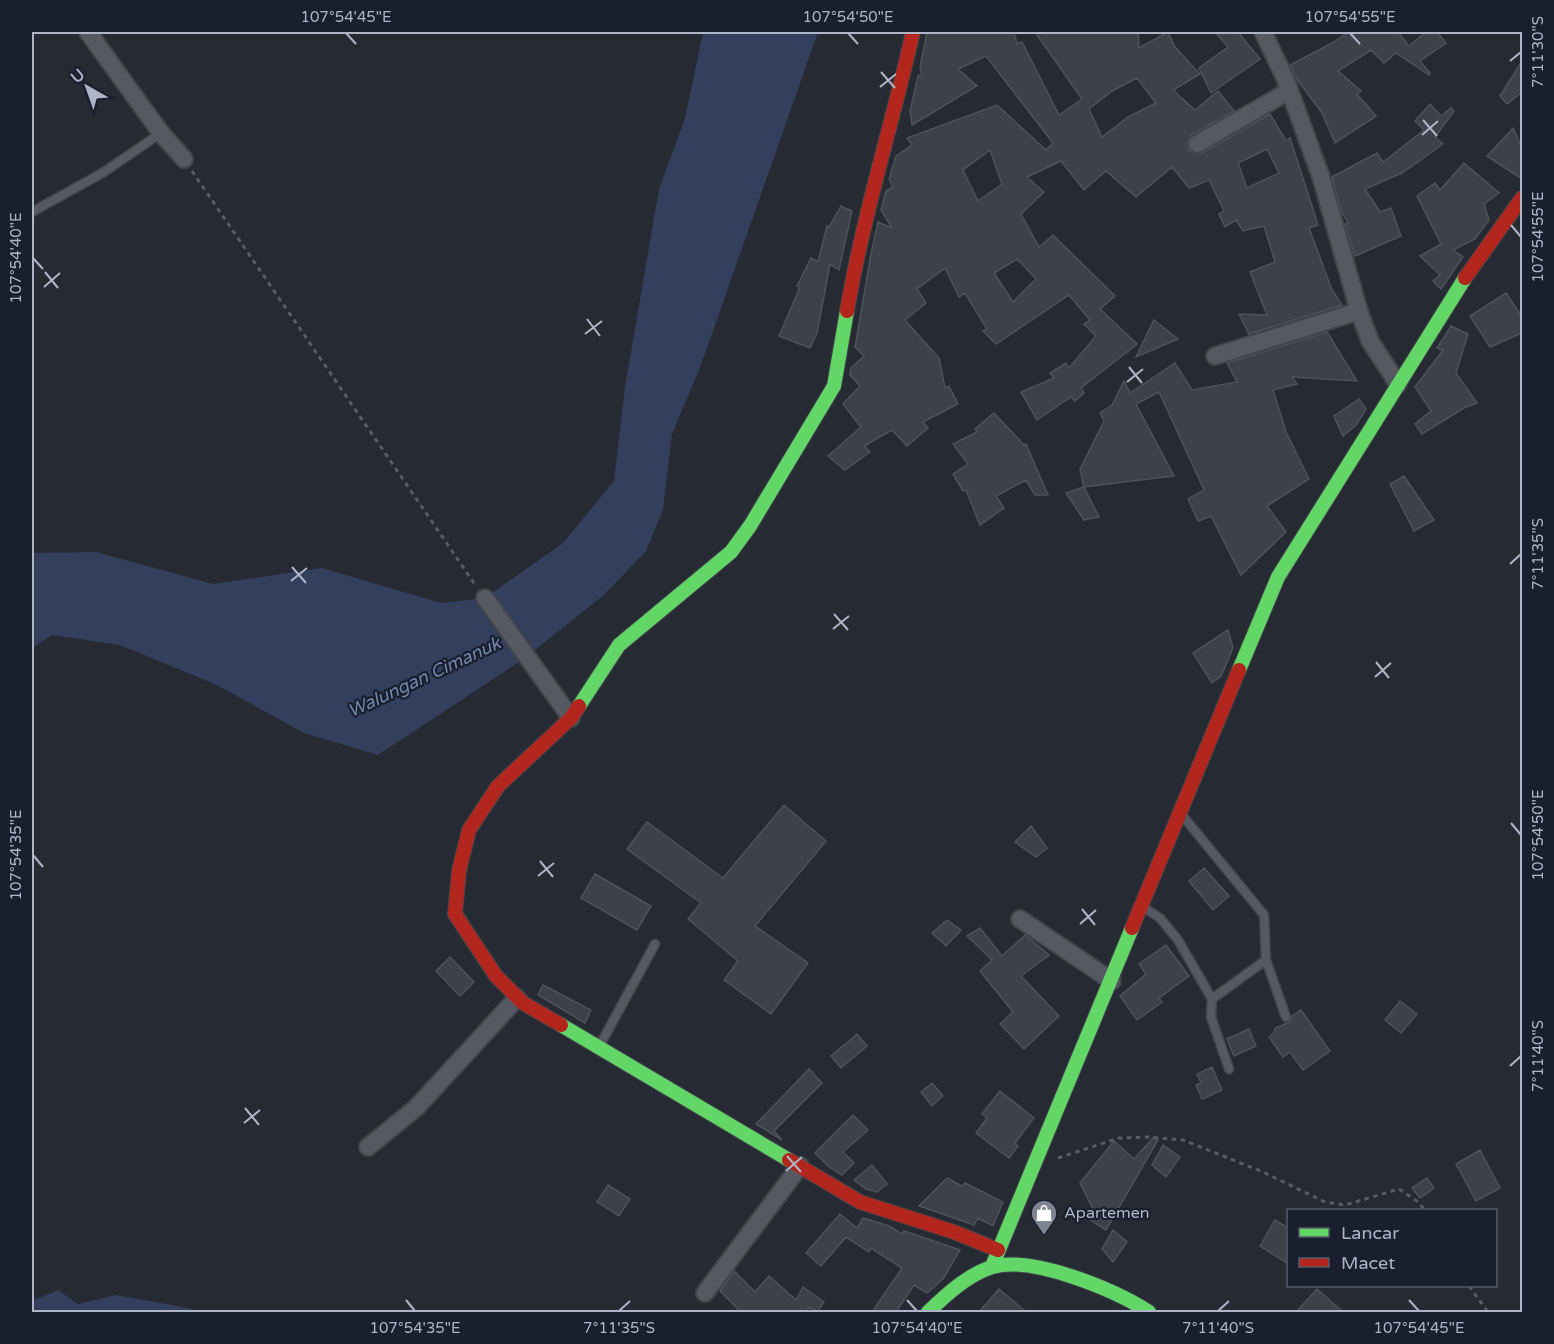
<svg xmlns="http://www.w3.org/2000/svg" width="1554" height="1344" font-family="'Varela Round',sans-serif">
	<rect width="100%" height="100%" fill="#262a33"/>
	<path fill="#333f5c" d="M703,32H818L701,365L672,434L663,510L646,551L604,595L525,658L378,755L304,733L217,685L120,645L52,635L32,648V553L96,552L213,584L322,568L441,603L485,598L563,543L614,481L625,387L659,189L685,118Z
		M58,1290L78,1304L116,1295L188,1308L197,1312H32V1301Z"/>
	<path fill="#3d414a" stroke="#4e525c" stroke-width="1.5" fill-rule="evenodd" d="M927,32H1014L1017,44L1022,42L1059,115L1082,99L1035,32H1138L1139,48L1168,32L1175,47L1200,74L1173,90L1195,110L1218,91L1234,111L1191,135L1187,143L1188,150L1196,154L1202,153L1270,114L1286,141L1290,138L1318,225L1309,228L1332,290L1342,305L1249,334L1239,314L1267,315L1250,272L1275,262L1264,226L1243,231L1236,220L1225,227L1219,214L1224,211L1209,180L1189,188L1172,167L1136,197L1106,171L1084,190L1061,161L1027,177L1044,192L1021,214L1039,247L1053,235L1115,296L1100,309L1137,344L1081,388L1084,393L1075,401L1071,397L1037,420L1021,392L1054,378L1050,373L1066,363L1069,368L1096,336L1084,324L1090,320L1069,295L996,344L983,331L987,329L965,293L959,297L945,268L917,289L926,303L905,320L939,358L945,388L949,386L958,404L923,422L928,428L907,446L892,430L864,446L870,452L845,470L828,456L861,427L843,404L860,386L850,375L851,368L864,356L855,347L871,254L878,222L892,228L881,210L886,191L893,187L889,179L896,156L912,145L907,138L997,105L1046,150L1053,143L986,56L958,69L977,86L912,125L910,111L918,76L922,74L920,67ZM1137,78L1156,103L1128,117L1102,137L1089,109L1112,91ZM1267,149L1279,173L1247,188L1238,163ZM990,150L1002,184L978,201L963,170ZM1017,259L1036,279L1013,302L994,273Z
		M1215,32H1238L1260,59L1211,93L1199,68L1228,47Z
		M1348,32H1398L1409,46L1426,32H1437L1446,43L1420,61L1430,73L1429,75L1396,53L1384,63L1371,50L1338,71L1361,91L1357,94L1376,116L1335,143L1322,113L1296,78L1290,65L1334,42Z
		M1522,61V92L1507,104L1500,96Z
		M1430,104L1441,116L1451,108L1454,111L1435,137L1443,144L1402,173L1365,189L1380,212L1391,208L1401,236L1355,256L1345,224L1348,223L1341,210L1332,177L1377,153L1383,162L1424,130L1415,121Z
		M1513,128L1522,148V179L1487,156Z
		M1464,163L1499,193L1484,204L1489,220L1475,239L1453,250L1463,257L1441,289L1433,281L1440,275L1420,256L1441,244L1417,196L1435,183L1440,190Z
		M841,206L852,211L839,270L830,264L817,333L810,348L779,336L800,287L797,286L811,258L818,262L827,226L829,227Z
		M1506,293L1522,317V333L1490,347L1470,316Z
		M1154,320L1178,339L1136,357Z
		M1451,326L1468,334L1456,373L1477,403L1464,408L1422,434L1415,424L1431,411L1415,387L1443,350L1437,348Z
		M1327,332L1357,381L1292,377L1297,384L1273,390L1286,432L1309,479L1267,506L1286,532L1241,575L1211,516L1198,521L1188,499L1204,490L1159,392L1136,404L1174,476L1084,487L1080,469L1104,421L1100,413L1112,405L1124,381L1130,393L1175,363L1192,390L1237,382L1227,363Z
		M1359,399L1366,409L1356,425L1343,436L1334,416Z
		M994,413L1024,445L1026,444L1048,495H1035L1026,480L996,496L1004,508L980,525L966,490L963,491L953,474L968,464L953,444L977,432L975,429Z
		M1404,476L1434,520L1414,531L1390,484Z
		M1084,487L1099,517L1084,520L1066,493Z
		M1228,630L1233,648L1221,676L1212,683L1193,653Z
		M784,805L826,841L755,926L808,963L771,1014L724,980L738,961L688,919L701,903L627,849L647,822L723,878Z
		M1031,826L1047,848L1036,857L1015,842Z
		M1204,868L1229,896L1213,910L1189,881Z
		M595,874L651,906L637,930L581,898Z
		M947,920L961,930L946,946L932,933Z
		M980,928L1002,956L1025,935L1049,955L1021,976L1059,1016L1024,1049L1000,1024L1013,1012L980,971L992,960L967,936Z
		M1166,945L1189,976L1159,998L1162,1002L1137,1020L1120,996L1146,974L1139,964Z
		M450,957L474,982L460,996L436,971Z
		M543,985L591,1010L585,1023L538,995Z
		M1400,1001L1417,1014L1401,1033L1385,1020Z
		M1301,1010L1330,1051L1303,1070L1290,1052L1283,1057L1269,1037L1274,1033L1275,1028L1290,1022L1292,1016Z
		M1249,1029L1256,1046L1234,1056L1227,1039Z
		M857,1034L867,1046L841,1068L831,1056Z
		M1212,1067L1222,1090L1202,1099L1196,1085L1201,1083L1197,1074Z
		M809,1069L822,1083L774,1131L782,1140L756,1124Z
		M932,1083L943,1096L932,1106L921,1092Z
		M1000,1091L1034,1118L1015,1143L1018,1146L1009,1158L976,1133L987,1118L982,1114Z
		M853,1115L868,1130L843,1152L854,1163L842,1175L829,1167L815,1153Z
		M1154,1137L1158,1140L1106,1230L1084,1216L1093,1209L1080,1183L1114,1141L1134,1159Z
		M1163,1145L1180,1157L1166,1177L1152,1165Z
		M1480,1150L1500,1188L1476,1201L1456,1164Z
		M872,1165L887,1184L877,1192L866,1189L854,1180Z
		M947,1178L962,1186L965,1183L1003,1202L993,1226L978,1218L974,1225L919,1206Z
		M1427,1178L1434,1188L1420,1198L1412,1188Z
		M608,1185L630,1199L619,1216L597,1202Z
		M840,1214L857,1228L863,1218L889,1226L902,1234L904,1231L960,1250L943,1279L927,1293L914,1285L896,1312H872L902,1268L871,1248L869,1252L846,1237L821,1266L806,1253Z
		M1275,1220L1288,1228V1264L1260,1246Z
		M1113,1230L1127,1242L1113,1262L1102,1249Z
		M734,1271L755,1292L769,1276L796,1300L803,1287L824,1302L817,1312L809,1307L807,1310L810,1312H741L720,1291Z
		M999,1289L1026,1312H979Z
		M1317,1289L1343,1312H1296Z"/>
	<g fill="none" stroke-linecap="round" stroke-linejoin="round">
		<g stroke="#42454c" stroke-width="11">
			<path id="lane" d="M32,212L104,172L161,133
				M1182,815L1264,915L1266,960L1286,1017
				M1143,907L1160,918L1178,940L1212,999L1211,1017L1229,1069
				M1212,999L1266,960
				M600,1045L655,944"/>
		</g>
		<g stroke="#42454c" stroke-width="20">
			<path id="street" d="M88,32L161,133L184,159
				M1263,32L1285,78L1321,177L1359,311L1370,341L1398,384
				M1197,144L1289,91
				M1215,356L1359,311
				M485,598L571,718
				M1020,919L1112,981
				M368,1147L416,1108L517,998
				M705,1293L800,1166"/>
		</g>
		<g stroke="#42454c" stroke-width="16">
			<path id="fast" d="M1239,670L1278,577L1465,278
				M579,706L619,645L731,552L750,526L834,386L847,311
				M561,1025L789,1160
				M993,1264L1132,928
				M928,1312C946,1295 967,1275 992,1267C1032,1255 1115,1290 1149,1312"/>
		</g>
		<g stroke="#42454c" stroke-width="16">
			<path id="jam" d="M1465,278L1522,198
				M847,311C863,216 892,125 913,32
				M1132,928L1239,670
				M561,1025L523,1003L496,976L455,914L459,871L469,830L498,786L571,718L579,706
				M789,1160L860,1202L954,1232L998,1250"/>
		</g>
		<path stroke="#585c64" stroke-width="3" stroke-dasharray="4.5 4.5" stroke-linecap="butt" d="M192,171L476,586
			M1058,1158L1119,1138L1148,1137L1183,1140L1263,1172L1325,1202L1345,1205L1399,1189L1417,1201L1425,1210
			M1469,1286L1488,1312"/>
		<use href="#lane" stroke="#565962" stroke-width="8"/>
		<use href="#street" stroke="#565962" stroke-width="16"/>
		<use href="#fast" stroke="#63d668" stroke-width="14"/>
		<use href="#jam" stroke="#b3261e" stroke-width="14"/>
	</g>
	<path fill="none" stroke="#afb5c6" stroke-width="2" d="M346,33L356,44M848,33L858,44M1350,33L1360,44M1510,61L1521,52M881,72L895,88M880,87L896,74M1423,120L1437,136M1422,135L1438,121M1511,225L1521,237M33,258L43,269M45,272L58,288M44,287L60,273M587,319L600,336M585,334L602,321M1129,367L1142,383M1127,382L1143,369M1510,564L1521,554M292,567L306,583M291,581L307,568M834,614L848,630M833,629L849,616M1376,662L1389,678M1375,677L1391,663M1511,823L1521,835M33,855L43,867M540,861L553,877M538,876L554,863M1082,909L1095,925M1080,924L1096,910M1510,1066L1521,1056M245,1108L259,1125M244,1123L260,1110M787,1156L801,1172M786,1171L802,1157M406,1300L415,1311M907,1300L917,1311M1409,1300L1419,1311M619,1311L630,1301M1218,1311L1229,1301"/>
	<defs>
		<g id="shop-pin" transform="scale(1.35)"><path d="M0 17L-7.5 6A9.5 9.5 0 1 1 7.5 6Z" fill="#7f8493" stroke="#191f2e"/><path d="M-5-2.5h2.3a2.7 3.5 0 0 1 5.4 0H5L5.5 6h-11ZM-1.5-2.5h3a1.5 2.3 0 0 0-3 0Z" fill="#fff"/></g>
	</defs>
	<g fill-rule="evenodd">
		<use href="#shop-pin" x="1044" y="1213"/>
	</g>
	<g text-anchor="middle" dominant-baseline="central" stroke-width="4.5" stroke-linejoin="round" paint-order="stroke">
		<g font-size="16" fill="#afb5c6" stroke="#191f2e" text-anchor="start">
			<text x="1064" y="1213">Apartemen</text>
		</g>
		<g font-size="18" font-style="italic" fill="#7687ae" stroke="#191f2e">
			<text transform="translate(424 677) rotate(-25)">Walungan Cimanuk</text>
		</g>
	</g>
	<rect width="1554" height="1344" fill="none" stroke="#191f2e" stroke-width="66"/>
	<rect x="1287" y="1209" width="210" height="78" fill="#191f2e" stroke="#555b6b" stroke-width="1.5"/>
	<rect x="1299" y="1228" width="30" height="9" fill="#63d668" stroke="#555b6b" stroke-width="1.5"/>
	<text x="1341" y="1239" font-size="18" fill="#afb5c6">Lancar</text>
	<rect x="1299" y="1258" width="30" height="9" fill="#b3261e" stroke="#555b6b" stroke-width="1.5"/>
	<text x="1341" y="1269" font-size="18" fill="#afb5c6">Macet</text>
	<g transform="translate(87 87) rotate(320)" stroke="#191f2e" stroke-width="4.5" paint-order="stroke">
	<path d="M0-4.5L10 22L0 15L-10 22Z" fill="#afb5c6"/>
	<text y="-9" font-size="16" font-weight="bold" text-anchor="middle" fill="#afb5c6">U</text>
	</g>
	<rect x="33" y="33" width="1488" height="1278" fill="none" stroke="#afb5c6" stroke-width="2"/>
	<g font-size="15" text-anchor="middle" fill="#afb5c6">
		<text x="346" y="22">107°54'45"E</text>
		<text x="848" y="22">107°54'50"E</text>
		<text x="1350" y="22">107°54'55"E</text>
		<text transform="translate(1538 52) rotate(-90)" y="5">7°11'30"S</text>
		<text transform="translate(1538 237) rotate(-90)" y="5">107°54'55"E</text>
		<text transform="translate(16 258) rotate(-90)" y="5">107°54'40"E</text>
		<text transform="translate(1538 554) rotate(-90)" y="5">7°11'35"S</text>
		<text transform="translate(1538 835) rotate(-90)" y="5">107°54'50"E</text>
		<text transform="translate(16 855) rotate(-90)" y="5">107°54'35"E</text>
		<text transform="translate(1538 1056) rotate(-90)" y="5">7°11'40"S</text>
		<text x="415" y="1333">107°54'35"E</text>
		<text x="619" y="1333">7°11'35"S</text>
		<text x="917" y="1333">107°54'40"E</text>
		<text x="1218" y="1333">7°11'40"S</text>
		<text x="1419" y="1333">107°54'45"E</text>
	</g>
</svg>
